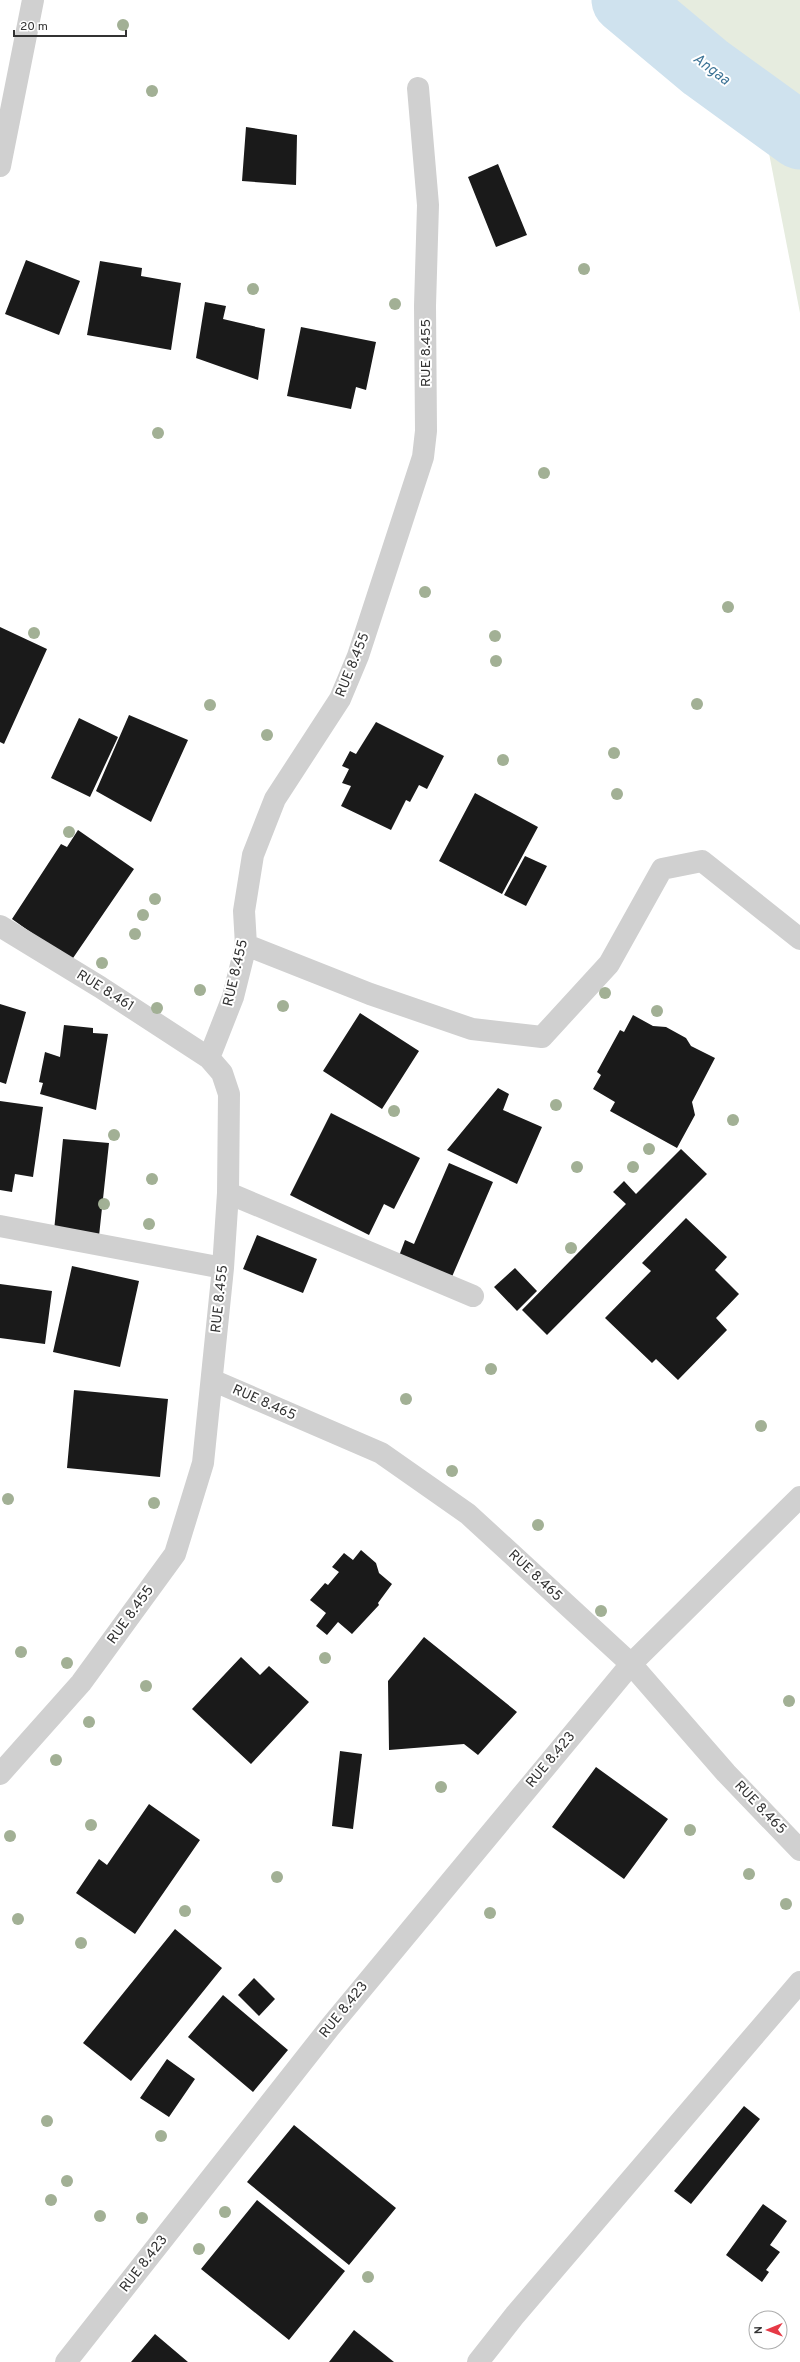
<svg xmlns="http://www.w3.org/2000/svg" width="800" height="2362" font-family="Overpass,sans-serif">
	<rect width="100%" height="100%" fill="#fff"/>
	<path fill="#e6ecdf" d="M625,0H800V313L760,107L705,67Z"/>
	<g fill="none" stroke-linecap="round" stroke-linejoin="round">
		<path stroke="#cfe2ee" stroke-width="67" d="M625,0L705,67L800,136"/>
	</g>
	<path fill="#1a1a1a" d="M246,127L297,135L296,185L242,181Z
		M498,164L527,235L496,247L468,177Z
		M26,260L80,281L59,335L5,314Z
		M100,261L142,268L141,276L181,283L171,350L87,335Z
		M205,302L226,306L223,319L265,329L258,380L196,358Z
		M301,327L376,342L366,390L356,387L351,409L287,396Z
		M0,627L47,649L4,744L0,742Z
		M129,715L188,740L151,822L96,791Z
		M79,718L118,737L90,797L51,778Z
		M376,722L444,756L427,789L419,785L410,802L406,800L391,830L341,806L351,786L342,783L349,769L342,766L350,751L356,754Z
		M475,793L538,827L502,894L439,861Z
		M78,830L134,869L71,961L12,919L61,844L67,847Z
		M525,856L547,866L526,906L504,895Z
		M0,1004L26,1012L6,1084L0,1082Z
		M360,1013L419,1051L382,1109L323,1071Z
		M633,1015L653,1026L666,1027L686,1038L691,1046L715,1058L692,1102L695,1115L677,1148L610,1111L615,1102L593,1089L601,1075L597,1072L620,1030L624,1032Z
		M64,1025L93,1028V1033L108,1034L96,1110L40,1094L43,1083L39,1082L45,1052L60,1057Z
		M498,1088L509,1094L503,1110L542,1127L517,1184L447,1150Z
		M0,1101L43,1107L33,1177L15,1174L12,1192L0,1190Z
		M331,1113L420,1158L394,1209L384,1204L369,1235L290,1195Z
		M63,1139L109,1143L99,1236L54,1231Z
		M681,1149L707,1174L547,1335L522,1310L626,1204L613,1192L624,1181L636,1194Z
		M449,1163L493,1182L451,1279L399,1256L405,1240L414,1244Z
		M686,1218L727,1257L715,1270L739,1294L716,1318L727,1330L678,1380L656,1359L652,1363L605,1318L651,1271L642,1263Z
		M257,1235L317,1259L303,1293L243,1269Z
		M72,1266L139,1281L120,1367L53,1352Z
		M515,1268L537,1291L517,1311L494,1287Z
		M0,1284L52,1291L45,1344L0,1338Z
		M74,1390L168,1399L160,1477L67,1468Z
		M361,1550L376,1563L379,1573L392,1584L378,1603L379,1605L352,1634L338,1622L327,1635L316,1626L326,1613L310,1600L325,1583L328,1585L339,1572L332,1567L344,1553L353,1560Z
		M424,1637L517,1712L478,1755L464,1744L389,1750L388,1681Z
		M241,1657L260,1675L269,1666L309,1702L251,1764L192,1709Z
		M340,1751L362,1754L353,1829L332,1826Z
		M596,1767L668,1819L624,1879L552,1827Z
		M149,1804L200,1840L135,1934L76,1893L99,1859L107,1865Z
		M175,1929L222,1968L131,2081L83,2043Z
		M254,1978L275,1999L259,2016L238,1995Z
		M223,1995L288,2050L253,2092L188,2037Z
		M167,2059L195,2079L169,2117L140,2098Z
		M744,2106L760,2119L691,2204L674,2191Z
		M294,2125L396,2208L349,2265L247,2182Z
		M257,2200L345,2271L289,2340L201,2269Z
		M763,2204L787,2221L770,2245L780,2252L766,2270L769,2272L762,2282L726,2255Z
		M354,2330L394,2362H329Z
		M155,2334L188,2362H131Z"/>
	<g fill="none" stroke-linecap="round" stroke-linejoin="round">
		<path stroke="#d0d0d0" stroke-width="22" d="M0,166L33,0
			M0,926L100,987L209,1058
			M246,945L370,994L472,1029L542,1037L609,964L662,869L702,861L800,939
			M228,1193L473,1296
			M0,1226L223,1268
			M212,1380L381,1453L468,1514L631,1664L726,1773L800,1850
			M0,1774L81,1683L175,1554L203,1463L223,1268L228,1193L229,1094L222,1073L209,1058L233,997L246,945L244,911L253,855L275,799L340,699L358,656L423,457L426,431L425,306L428,205L418,88
			M66,2362L330,2027L631,1664L800,1497
			M478,2362L515,2315L800,1982"/>
	</g>
	<g fill="#a2b095">
		<circle cx="123" cy="25" r="6"/>
		<circle cx="152" cy="91" r="6"/>
		<circle cx="584" cy="269" r="6"/>
		<circle cx="253" cy="289" r="6"/>
		<circle cx="395" cy="304" r="6"/>
		<circle cx="158" cy="433" r="6"/>
		<circle cx="544" cy="473" r="6"/>
		<circle cx="425" cy="592" r="6"/>
		<circle cx="728" cy="607" r="6"/>
		<circle cx="34" cy="633" r="6"/>
		<circle cx="495" cy="636" r="6"/>
		<circle cx="496" cy="661" r="6"/>
		<circle cx="697" cy="704" r="6"/>
		<circle cx="210" cy="705" r="6"/>
		<circle cx="267" cy="735" r="6"/>
		<circle cx="614" cy="753" r="6"/>
		<circle cx="503" cy="760" r="6"/>
		<circle cx="617" cy="794" r="6"/>
		<circle cx="69" cy="832" r="6"/>
		<circle cx="155" cy="899" r="6"/>
		<circle cx="143" cy="915" r="6"/>
		<circle cx="135" cy="934" r="6"/>
		<circle cx="102" cy="963" r="6"/>
		<circle cx="200" cy="990" r="6"/>
		<circle cx="605" cy="993" r="6"/>
		<circle cx="283" cy="1006" r="6"/>
		<circle cx="157" cy="1008" r="6"/>
		<circle cx="657" cy="1011" r="6"/>
		<circle cx="556" cy="1105" r="6"/>
		<circle cx="394" cy="1111" r="6"/>
		<circle cx="733" cy="1120" r="6"/>
		<circle cx="114" cy="1135" r="6"/>
		<circle cx="649" cy="1149" r="6"/>
		<circle cx="577" cy="1167" r="6"/>
		<circle cx="633" cy="1167" r="6"/>
		<circle cx="152" cy="1179" r="6"/>
		<circle cx="104" cy="1204" r="6"/>
		<circle cx="149" cy="1224" r="6"/>
		<circle cx="571" cy="1248" r="6"/>
		<circle cx="491" cy="1369" r="6"/>
		<circle cx="406" cy="1399" r="6"/>
		<circle cx="761" cy="1426" r="6"/>
		<circle cx="452" cy="1471" r="6"/>
		<circle cx="8" cy="1499" r="6"/>
		<circle cx="154" cy="1503" r="6"/>
		<circle cx="538" cy="1525" r="6"/>
		<circle cx="601" cy="1611" r="6"/>
		<circle cx="21" cy="1652" r="6"/>
		<circle cx="325" cy="1658" r="6"/>
		<circle cx="67" cy="1663" r="6"/>
		<circle cx="146" cy="1686" r="6"/>
		<circle cx="789" cy="1701" r="6"/>
		<circle cx="89" cy="1722" r="6"/>
		<circle cx="56" cy="1760" r="6"/>
		<circle cx="441" cy="1787" r="6"/>
		<circle cx="91" cy="1825" r="6"/>
		<circle cx="690" cy="1830" r="6"/>
		<circle cx="10" cy="1836" r="6"/>
		<circle cx="749" cy="1874" r="6"/>
		<circle cx="277" cy="1877" r="6"/>
		<circle cx="786" cy="1904" r="6"/>
		<circle cx="185" cy="1911" r="6"/>
		<circle cx="490" cy="1913" r="6"/>
		<circle cx="18" cy="1919" r="6"/>
		<circle cx="81" cy="1943" r="6"/>
		<circle cx="47" cy="2121" r="6"/>
		<circle cx="161" cy="2136" r="6"/>
		<circle cx="67" cy="2181" r="6"/>
		<circle cx="51" cy="2200" r="6"/>
		<circle cx="225" cy="2212" r="6"/>
		<circle cx="100" cy="2216" r="6"/>
		<circle cx="142" cy="2218" r="6"/>
		<circle cx="199" cy="2249" r="6"/>
		<circle cx="368" cy="2277" r="6"/>
	</g>
	<g text-anchor="middle" dominant-baseline="central" stroke-width="4" stroke-linejoin="round" paint-order="stroke">
		<g font-size="14" fill="#333" stroke="#fff">
			<text transform="translate(426 353) rotate(-90)">RUE 8.455</text>
			<text transform="translate(353 665) rotate(-68)">RUE 8.455</text>
			<text transform="translate(236 973) rotate(-77)">RUE 8.455</text>
			<text transform="translate(105 991) rotate(32)">RUE 8.461</text>
			<text transform="translate(220 1299) rotate(-84)">RUE 8.455</text>
			<text transform="translate(264 1403) rotate(24)">RUE 8.465</text>
			<text transform="translate(535 1576) rotate(43)">RUE 8.465</text>
			<text transform="translate(131 1615) rotate(-54)">RUE 8.455</text>
			<text transform="translate(551 1760) rotate(-50)">RUE 8.423</text>
			<text transform="translate(760 1808) rotate(46)">RUE 8.465</text>
			<text transform="translate(344 2010) rotate(-51)">RUE 8.423</text>
			<text transform="translate(144 2264) rotate(-52)">RUE 8.423</text>
		</g>
		<g font-size="15" font-style="italic" fill="#3f7597" stroke="#fff">
			<text transform="translate(711 70) rotate(37)">Angaa</text>
		</g>
	</g>
	<g transform="translate(768 2330) rotate(269)"><circle r="19" fill="#ffffff" stroke="#adadad"/>
	<path d="M0-3L7 15L0 10L-7 15Z" fill="#e63946"/>
	<text y="-6" font-size="11" font-weight="bold" text-anchor="middle" fill="#333333">N</text>
	</g>
	<path d="M14 30v6h112v-6" fill="none" stroke="#333333" stroke-width="2"/>
	<text x="20" y="30" font-size="12" fill="#333333" stroke="#ffffff" stroke-width="3" paint-order="stroke">20 m</text>
</svg>
